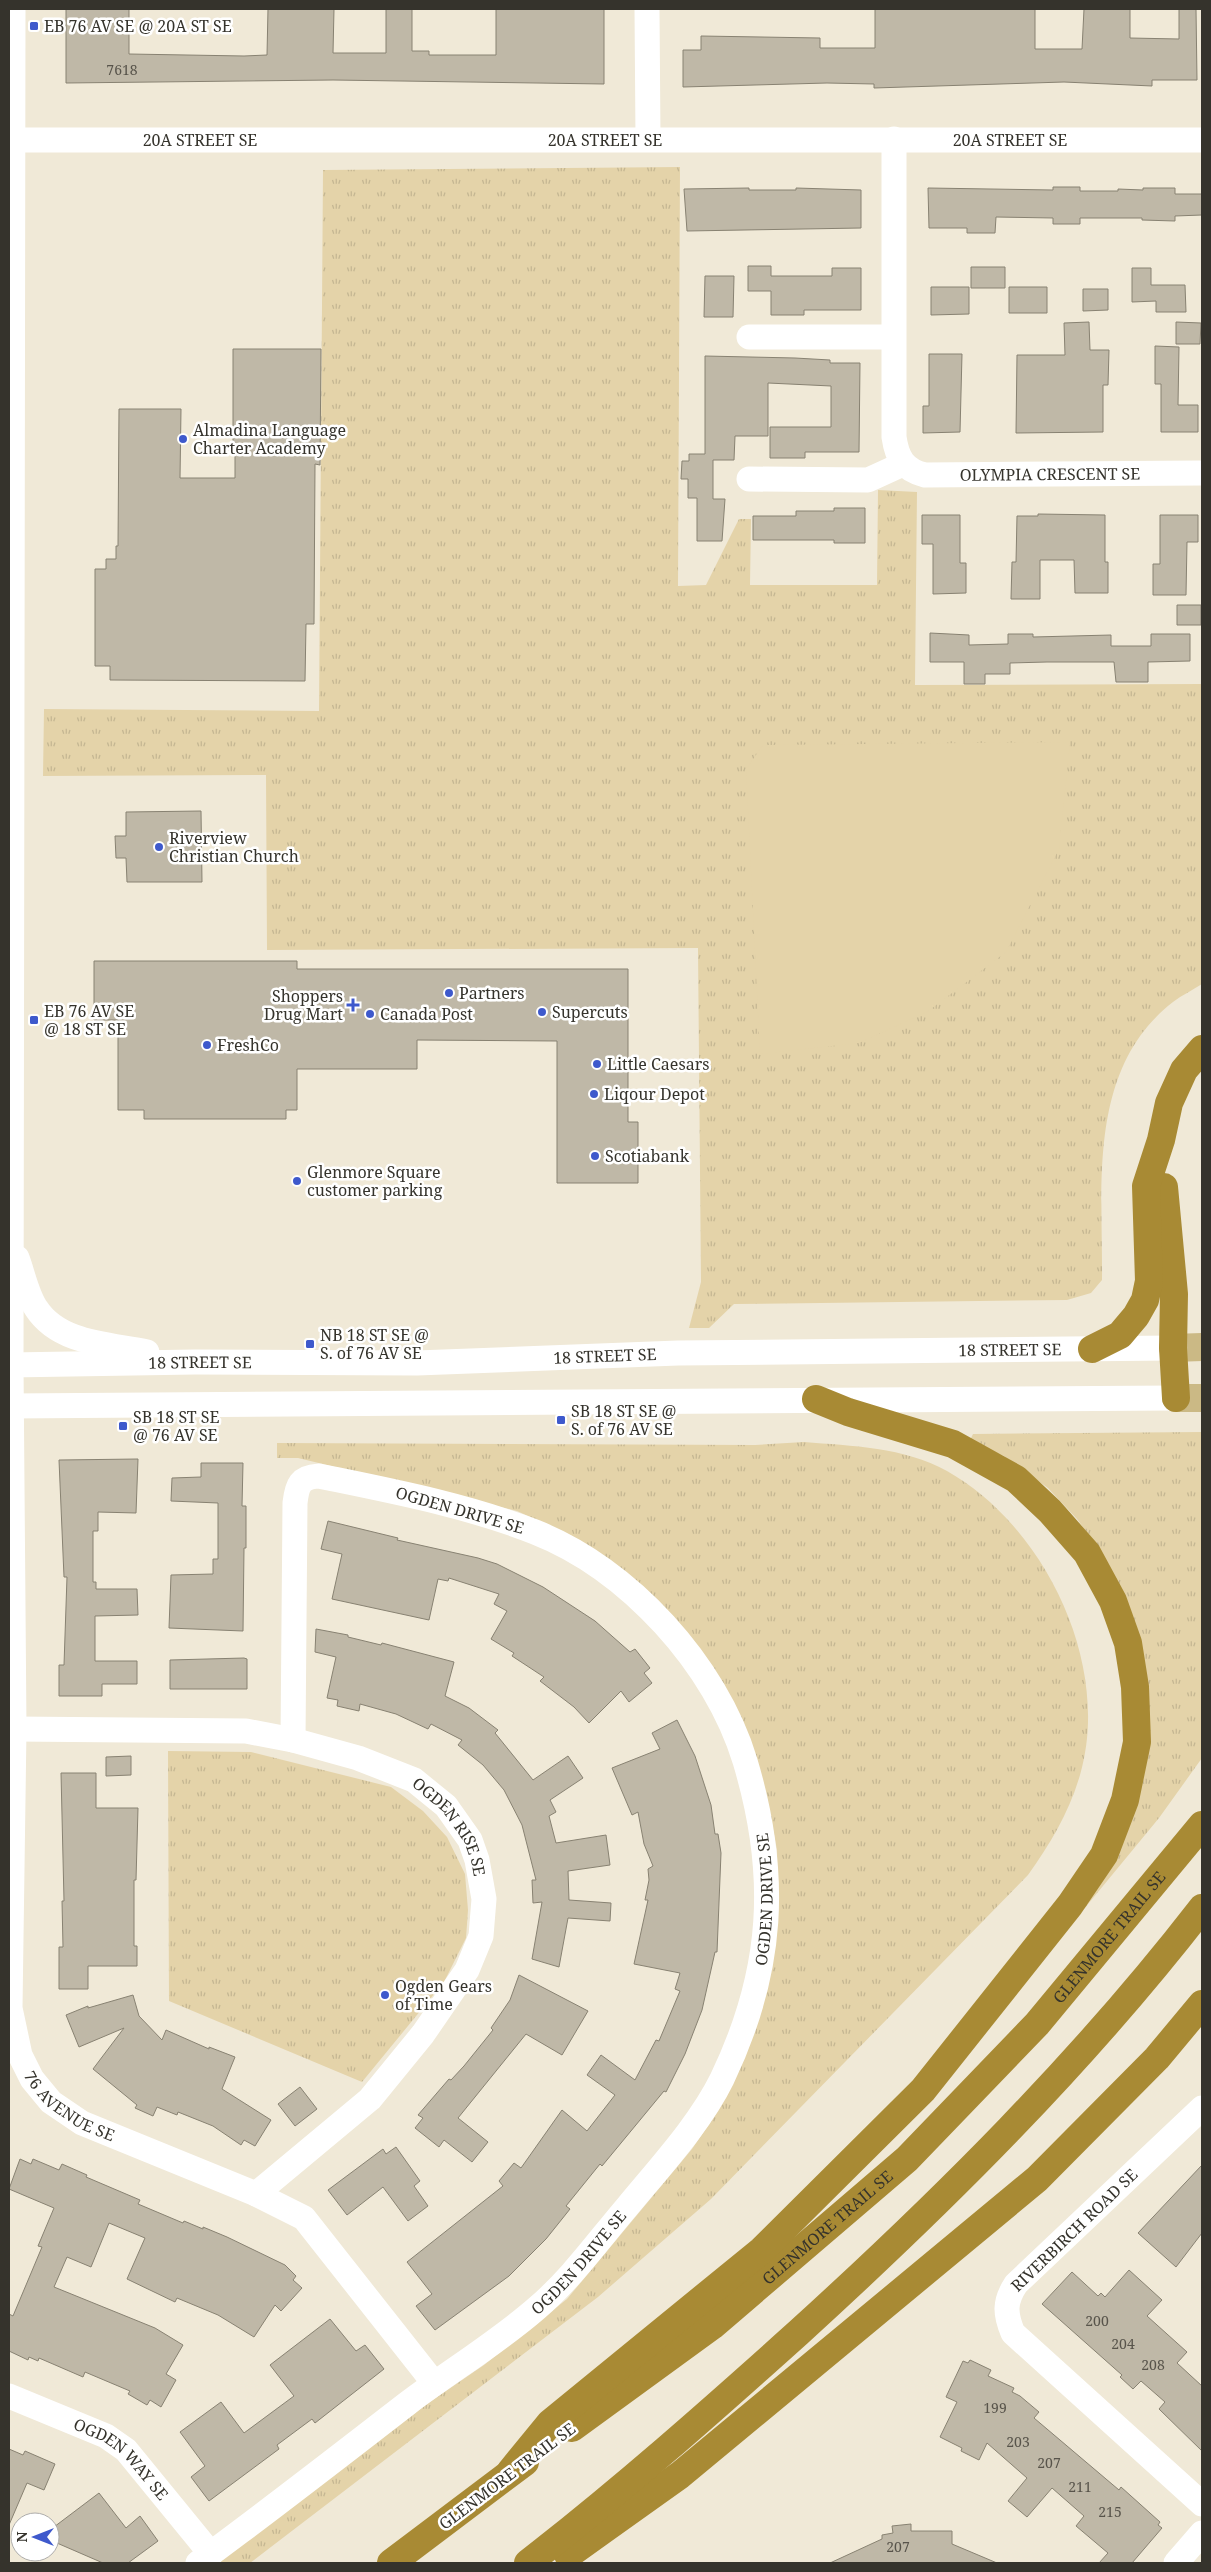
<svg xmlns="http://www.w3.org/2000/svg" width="1211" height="2572" font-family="'Noto Serif',serif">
	<defs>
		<pattern id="grass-tufts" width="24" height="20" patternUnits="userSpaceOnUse" patternTransform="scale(1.25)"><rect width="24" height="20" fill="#e4d3a9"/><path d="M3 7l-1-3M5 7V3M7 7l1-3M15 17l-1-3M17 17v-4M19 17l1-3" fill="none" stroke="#c4b692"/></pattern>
	</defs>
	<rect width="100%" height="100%" fill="#f0e9d7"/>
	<path fill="url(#grass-tufts)" d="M680,167L678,586L706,585L739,519H751L750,585H877L878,490L917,492L915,685L1202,684V984C1193,990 1182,995 1173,1002C1087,1069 1103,1184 1102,1280L1091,1293L1067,1300L734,1304L709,1328H689L701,1282L698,948L267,950L266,775L43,776L44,709L319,711L323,170Z
		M1202,1432V1758L1159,1818L1084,1909L1081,1907L1146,1755L1099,1549L1077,1519L1048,1488L1004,1456L970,1440L973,1434Z
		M804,1442C852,1446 904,1447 947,1471C1045,1526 1112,1665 1080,1775C1069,1813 1050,1844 1028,1875L711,2199L598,2297L250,2563H217L424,2406L484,2365L567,2299L692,2149L717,2112L778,1913L777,1850L767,1798L720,1684L572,1536L517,1511L298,1458H277V1443L755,1445Z
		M168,1751L251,1752L391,1787L423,1811L447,1837L465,1874L468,1910L466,1938L444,1982L362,2082L169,2001Z"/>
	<path fill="#e4d3a9" d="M1070,742L1059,849L1006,952L927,1012L859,1043L760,1054L746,769L763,745Z"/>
	<path fill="#bfb8a7" stroke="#888272" d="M66,9H129V54L244,56L267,55L268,9H334L333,53H386V9H412V51H429V55H496V9H604V84L333,80L66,83Z
		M875,9H1035V49H1082L1084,9H1130V38L1179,39V9H1196L1197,80H1152V86L1064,82L874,88V84L827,83L683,87V50H701V36L820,38V48H875Z
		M1053,187H1080V191H1118V189L1143,190V188H1175V194H1202V215L1175,216V221L1142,220V218H1080V224H1053V218L996,217L995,233H967V228H929L928,188L1053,190Z
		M749,188V190H796V188L861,190V228L687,231L684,189Z
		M748,266H771V276H832V268H861V310H804V315H771V291H748Z
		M971,267H1005V288H971Z
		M1132,268H1151V285H1185L1186,312H1156V301L1132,302Z
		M705,276H734L733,317H704Z
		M931,287H969V314L931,315Z
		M1009,287H1047V313H1009Z
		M1083,289H1108V310L1083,311Z
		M1089,322L1090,350H1109L1108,385H1103V432L1016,433L1017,355H1065L1064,323Z
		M1176,322L1201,323L1200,344H1176Z
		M1155,346L1179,347L1178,405H1198V432H1161V384H1155Z
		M233,349H321L320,465L315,464L314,624H306L305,681L110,680V666H95V569H106V559H116V546H118L119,409H181L180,478H235V442H233Z
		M929,354H962L960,432L923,433V406H929Z
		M705,356L795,358L830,360V363H860L859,452H805V458H770V427H831V386L768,383V436H735L734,460H713V499H725L722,541H697V498H688V479H681L682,461H689V454H705Z
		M834,508H865V543H834V540H753V516H796V511H834Z
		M1038,514L1105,515V562H1108V593H1075L1074,560H1040V599H1011L1012,562H1016L1017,516H1038Z
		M922,515H960V563H966V593L933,594V544H922Z
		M1160,515H1198V542H1187L1186,595H1153V564H1160Z
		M1177,605H1201V625H1177Z
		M930,633L969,635V645L1008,644V634H1033V637L1111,635V646H1151V634H1190V661L1148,662V682H1116L1114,662H1047L1010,663V674H985V684H964V662H930Z
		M201,811L202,882H127L126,858H116L115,836H126V812Z
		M94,961H297V969H628V1122H638V1183H557V1041L417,1040V1069H297V1110H286V1119H144V1110H118V1020H94Z
		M138,1459L136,1513L98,1512V1531H93V1582H96V1589H137L138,1615L95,1616V1661H137V1684H102V1696H59V1665H64L67,1577H64L59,1460Z
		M201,1463H243L242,1506H246V1548H244L243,1631L169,1628L171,1575L213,1574V1559H218V1503L171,1501L172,1478L201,1477Z
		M328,1521L398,1538L397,1540L478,1558L497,1564L543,1587L595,1621L630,1652L635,1649L650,1668L644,1673L652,1683L629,1702L621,1691L589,1723L574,1707L540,1681L544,1677L512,1656L514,1653L491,1639L507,1611L494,1604L499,1594L449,1578L448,1581L438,1579L429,1620L332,1599L342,1554L321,1549Z
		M316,1629L348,1635V1637L381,1645L382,1643L454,1662L445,1696L469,1708L498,1730L495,1733L533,1780L568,1756L583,1778L550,1800L556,1812L549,1816L556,1843L606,1835L610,1865L568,1871L569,1900L611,1903L610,1921L568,1918L559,1967L532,1959L542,1902L533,1903L532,1880H536L522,1825L504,1790L483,1765L458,1745L462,1740L431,1724L428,1729L396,1714L360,1704L359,1711L337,1706L338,1700L327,1698L336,1657L315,1652Z
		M244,1658L247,1659V1689H170V1660Z
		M677,1720L695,1756L711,1805L715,1834H718L721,1853L717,1952H715L702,2010L685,2054L666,2092L664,2091L602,2166L600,2164L566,2206L570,2209L546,2239L509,2276L435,2330L416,2306L432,2294L407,2262L503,2186L499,2181L514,2163L521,2168L562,2110L587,2131L615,2095L587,2075L601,2055L635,2080L656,2040L659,2041L680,1991L675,1989L680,1973L634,1964L648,1900H645L649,1880L648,1869L653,1866L644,1844L638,1812L632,1815L612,1768L660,1749L652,1733Z
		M131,1756V1775L106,1776V1757Z
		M61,1773H96V1808H138L136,1880H134V1946H137V1966H88V1989H59V1947H63L62,1901H64Z
		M519,1975L588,2011L562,2055L526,2034L458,2118L488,2142L472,2162L444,2140L439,2147L415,2128L423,2118L418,2115L449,2079L451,2080L464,2066L493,2030L491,2028L510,2000Z
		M133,1995L139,2016L162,2040L166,2030L209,2049V2047L235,2057L222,2089L271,2120L255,2146L244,2140L241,2145L213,2126L178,2112L177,2115L157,2107L153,2116L135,2108L137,2105L93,2069L124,2028L79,2047L66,2015L88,2006V2008Z
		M300,2087L317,2109L295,2126L278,2104Z
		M396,2147L420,2181L414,2186L428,2206L408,2221L383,2187L347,2215L328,2190L383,2149L386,2154Z
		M20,2159L31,2164L33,2159L59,2170L62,2164L87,2175L86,2177L140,2200L138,2204L183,2223L184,2221L203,2229V2227L227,2237L285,2265L296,2276L293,2280L302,2288L281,2311L275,2305L254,2337L218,2315L177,2298L175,2302L127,2279L145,2238L109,2223L91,2267L67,2257L54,2287L155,2328L183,2345L166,2374L176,2380L161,2407L150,2400L147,2405L128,2394L130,2391L85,2372L83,2377L39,2358L38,2361L29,2357L28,2360L9,2351V2314L13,2316L42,2247L38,2246L54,2208L9,2189Z
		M1202,2165V2233L1176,2267L1138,2233Z
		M1129,2270L1162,2300L1147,2316L1187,2352L1177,2363L1202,2386V2451L1159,2409L1165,2402L1141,2381L1133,2389L1120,2377L1122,2375L1042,2304L1072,2272L1098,2296L1101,2293L1105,2297Z
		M330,2319L356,2351L365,2345L384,2369L315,2423L312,2419L277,2445L279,2449L209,2501L191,2477L205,2466L180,2432L221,2402L244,2433L294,2396L270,2365Z
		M970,2360L991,2370L988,2376L1014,2388L1012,2392L1020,2396L1039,2412L1034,2418L1119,2490L1121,2487L1160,2522L1158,2525L1162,2528L1132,2563H1099L1108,2553L1076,2526L1084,2516L1052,2488L1027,2517L1008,2501L1027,2478L987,2443L979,2460L961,2451L962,2448L940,2437L957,2402L946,2397L963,2361L968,2363Z
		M9,2449L23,2455L25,2451L55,2464L44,2490L27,2483L9,2525Z
		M99,2493L126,2528L140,2516L158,2541L128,2563H103L50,2540V2530Z
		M911,2524V2531H952V2544L997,2563H830L882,2539V2535L893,2533L892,2526Z"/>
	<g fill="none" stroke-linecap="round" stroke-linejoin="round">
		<g stroke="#fff" stroke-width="25">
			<path id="s1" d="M13,9L11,1365L14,1729L10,2008L20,2055L32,2079L51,2102L82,2123L256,2194L304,2218L434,2383"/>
			<path d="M647,9L648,139"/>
			<path id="s2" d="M894,139V437C897,458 904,470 925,475L1202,473"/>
			<path id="s3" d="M9,140H1202"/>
			<path d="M749,337H893"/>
			<path d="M749,479L868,480L903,464"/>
			<path d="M17,1258C23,1274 27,1295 36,1308C59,1344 109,1344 147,1352"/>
			<path id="s4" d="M9,1365L195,1362L417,1363L678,1353L1173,1348"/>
			<path d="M9,1406L1176,1398"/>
			<path id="s5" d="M14,1729L246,1731L293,1740L358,1758L414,1780L446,1806L470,1840L477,1860L484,1899L481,1936L467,1970L423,2034L370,2099L256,2194"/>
			<path d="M1202,2108L1016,2284C1004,2302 1005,2314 1013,2333L1202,2504"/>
			<path id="s6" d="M9,2396L106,2436L126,2450L211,2554"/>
			<path id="s7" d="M198,2563C269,2511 338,2457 408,2403C450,2371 497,2343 537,2308C571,2279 598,2241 627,2207C659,2168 700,2124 722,2079C774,1971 779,1874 745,1761C716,1665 629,1569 535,1532C466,1505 392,1491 319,1476C300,1477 297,1485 295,1503L293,1740"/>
			<path d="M1176,2563L1202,2533"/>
		</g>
		<path stroke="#cbb985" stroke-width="28" d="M1173,1348L1202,1347
			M1176,1398H1202"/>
		<g stroke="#a88a34" stroke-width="28">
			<path d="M1164,1187L1174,1294L1173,1348L1176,1398"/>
			<path d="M1092,1349L1120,1335L1136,1316L1145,1300L1149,1281L1146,1186L1161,1140L1169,1103L1184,1070L1202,1049"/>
			<path id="s8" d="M572,2428L712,2326L907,2159L1037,2024L1202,1825"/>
			<path d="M510,2472L550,2423L762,2250L923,2090L1070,1905L1104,1855L1125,1800L1137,1742L1135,1687L1128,1643L1113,1601L1087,1553L1050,1511L1016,1479L953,1444L848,1412L816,1399"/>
			<path d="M568,2555L680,2475L1037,2179L1157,2058L1202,2004"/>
			<path d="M391,2563L525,2462"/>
			<path d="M528,2563C622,2490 710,2412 798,2333C943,2201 1082,2063 1202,1908"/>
		</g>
	</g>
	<g fill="#3e59cc" stroke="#fff" stroke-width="2">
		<rect x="29" y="21" width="10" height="10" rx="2.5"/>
		<circle cx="183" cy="439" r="5"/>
		<circle cx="159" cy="847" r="5"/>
		<circle cx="449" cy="993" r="5"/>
		<path d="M350.5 997.5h5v5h5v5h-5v5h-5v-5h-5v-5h5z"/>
		<circle cx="542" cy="1012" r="5"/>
		<circle cx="370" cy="1014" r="5"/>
		<rect x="29" y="1015" width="10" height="10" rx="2.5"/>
		<circle cx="207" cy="1045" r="5"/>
		<circle cx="597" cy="1064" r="5"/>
		<circle cx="594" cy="1094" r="5"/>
		<circle cx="595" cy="1156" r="5"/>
		<circle cx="297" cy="1181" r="5"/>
		<rect x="305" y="1339" width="10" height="10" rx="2.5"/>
		<rect x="556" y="1415" width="10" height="10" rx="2.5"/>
		<rect x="118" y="1421" width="10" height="10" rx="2.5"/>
		<circle cx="385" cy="1995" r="5"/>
	</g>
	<g text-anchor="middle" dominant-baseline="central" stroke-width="5" stroke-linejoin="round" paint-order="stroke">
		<g font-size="14" fill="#58544b">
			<text x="122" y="69">7618</text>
			<text x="1097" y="2320">200</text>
			<text x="1123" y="2343">204</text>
			<text x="1153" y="2364">208</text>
			<text x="995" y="2407">199</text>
			<text x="1018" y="2441">203</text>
			<text x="1049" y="2462">207</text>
			<text x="1080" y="2486">211</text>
			<text x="1110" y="2511">215</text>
			<text x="898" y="2546">207</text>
		</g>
		<g font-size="16" fill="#35332c" stroke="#fff" text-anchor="start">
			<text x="44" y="26">EB 76 AV SE @ 20A ST SE</text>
			<text x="193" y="430">Almadina Language<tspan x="193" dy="18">Charter Academy</tspan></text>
			<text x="169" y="838">Riverview<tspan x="169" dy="18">Christian Church</tspan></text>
			<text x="459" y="993">Partners</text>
			<text x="343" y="996" text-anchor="end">Shoppers<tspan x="343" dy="18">Drug Mart</tspan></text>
			<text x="44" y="1011">EB 76 AV SE<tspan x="44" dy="18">@ 18 ST SE</tspan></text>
			<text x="552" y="1012">Supercuts</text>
			<text x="380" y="1014">Canada Post</text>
			<text x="217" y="1045">FreshCo</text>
			<text x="607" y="1064">Little Caesars</text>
			<text x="604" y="1094">Liqour Depot</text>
			<text x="605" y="1156">Scotiabank</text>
			<text x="307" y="1172">Glenmore Square<tspan x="307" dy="18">customer parking</tspan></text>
			<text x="320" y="1335">NB 18 ST SE @<tspan x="320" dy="18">S. of 76 AV SE</tspan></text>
			<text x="571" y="1411">SB 18 ST SE @<tspan x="571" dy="18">S. of 76 AV SE</tspan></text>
			<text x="133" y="1417">SB 18 ST SE<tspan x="133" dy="18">@ 76 AV SE</tspan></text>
			<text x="395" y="1986">Ogden Gears<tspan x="395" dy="18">of Time</tspan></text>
		</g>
		<g font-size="16" fill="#35332c" stroke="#fff">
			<text stroke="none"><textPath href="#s3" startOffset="596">20A STREET SE</textPath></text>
			<text stroke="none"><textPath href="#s3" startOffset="1001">20A STREET SE</textPath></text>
			<text stroke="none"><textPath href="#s3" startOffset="191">20A STREET SE</textPath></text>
			<text stroke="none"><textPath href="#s2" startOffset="476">OLYMPIA CRESCENT SE</textPath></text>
			<text stroke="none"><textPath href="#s4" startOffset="1001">18 STREET SE</textPath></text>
			<text stroke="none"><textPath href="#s4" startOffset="596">18 STREET SE</textPath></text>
			<text stroke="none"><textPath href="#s4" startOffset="191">18 STREET SE</textPath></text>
			<text transform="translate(460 1510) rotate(16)">OGDEN DRIVE SE</text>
			<text stroke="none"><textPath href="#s5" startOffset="468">OGDEN RISE SE</textPath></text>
			<text stroke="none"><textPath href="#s7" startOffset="906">OGDEN DRIVE SE</textPath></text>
			<text stroke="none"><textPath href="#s8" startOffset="730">GLENMORE TRAIL SE</textPath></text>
			<text stroke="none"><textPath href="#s1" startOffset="2121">76 AVENUE SE</textPath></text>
			<text stroke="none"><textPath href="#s8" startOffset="325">GLENMORE TRAIL SE</textPath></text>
			<text transform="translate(1074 2230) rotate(-44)">RIVERBIRCH ROAD SE</text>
			<text stroke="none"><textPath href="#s7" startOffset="486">OGDEN DRIVE SE</textPath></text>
			<text stroke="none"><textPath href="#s6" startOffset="131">OGDEN WAY SE</textPath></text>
			<text transform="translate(507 2476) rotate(-37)">GLENMORE TRAIL SE</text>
		</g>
	</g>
	<rect width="1211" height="2572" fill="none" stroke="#35332c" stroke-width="20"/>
	<g transform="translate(35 2537) rotate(270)"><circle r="24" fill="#ffffff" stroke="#aeadab"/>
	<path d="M0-4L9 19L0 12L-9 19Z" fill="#3e59cc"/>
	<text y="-8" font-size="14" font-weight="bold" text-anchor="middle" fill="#35332c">N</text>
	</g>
</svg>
